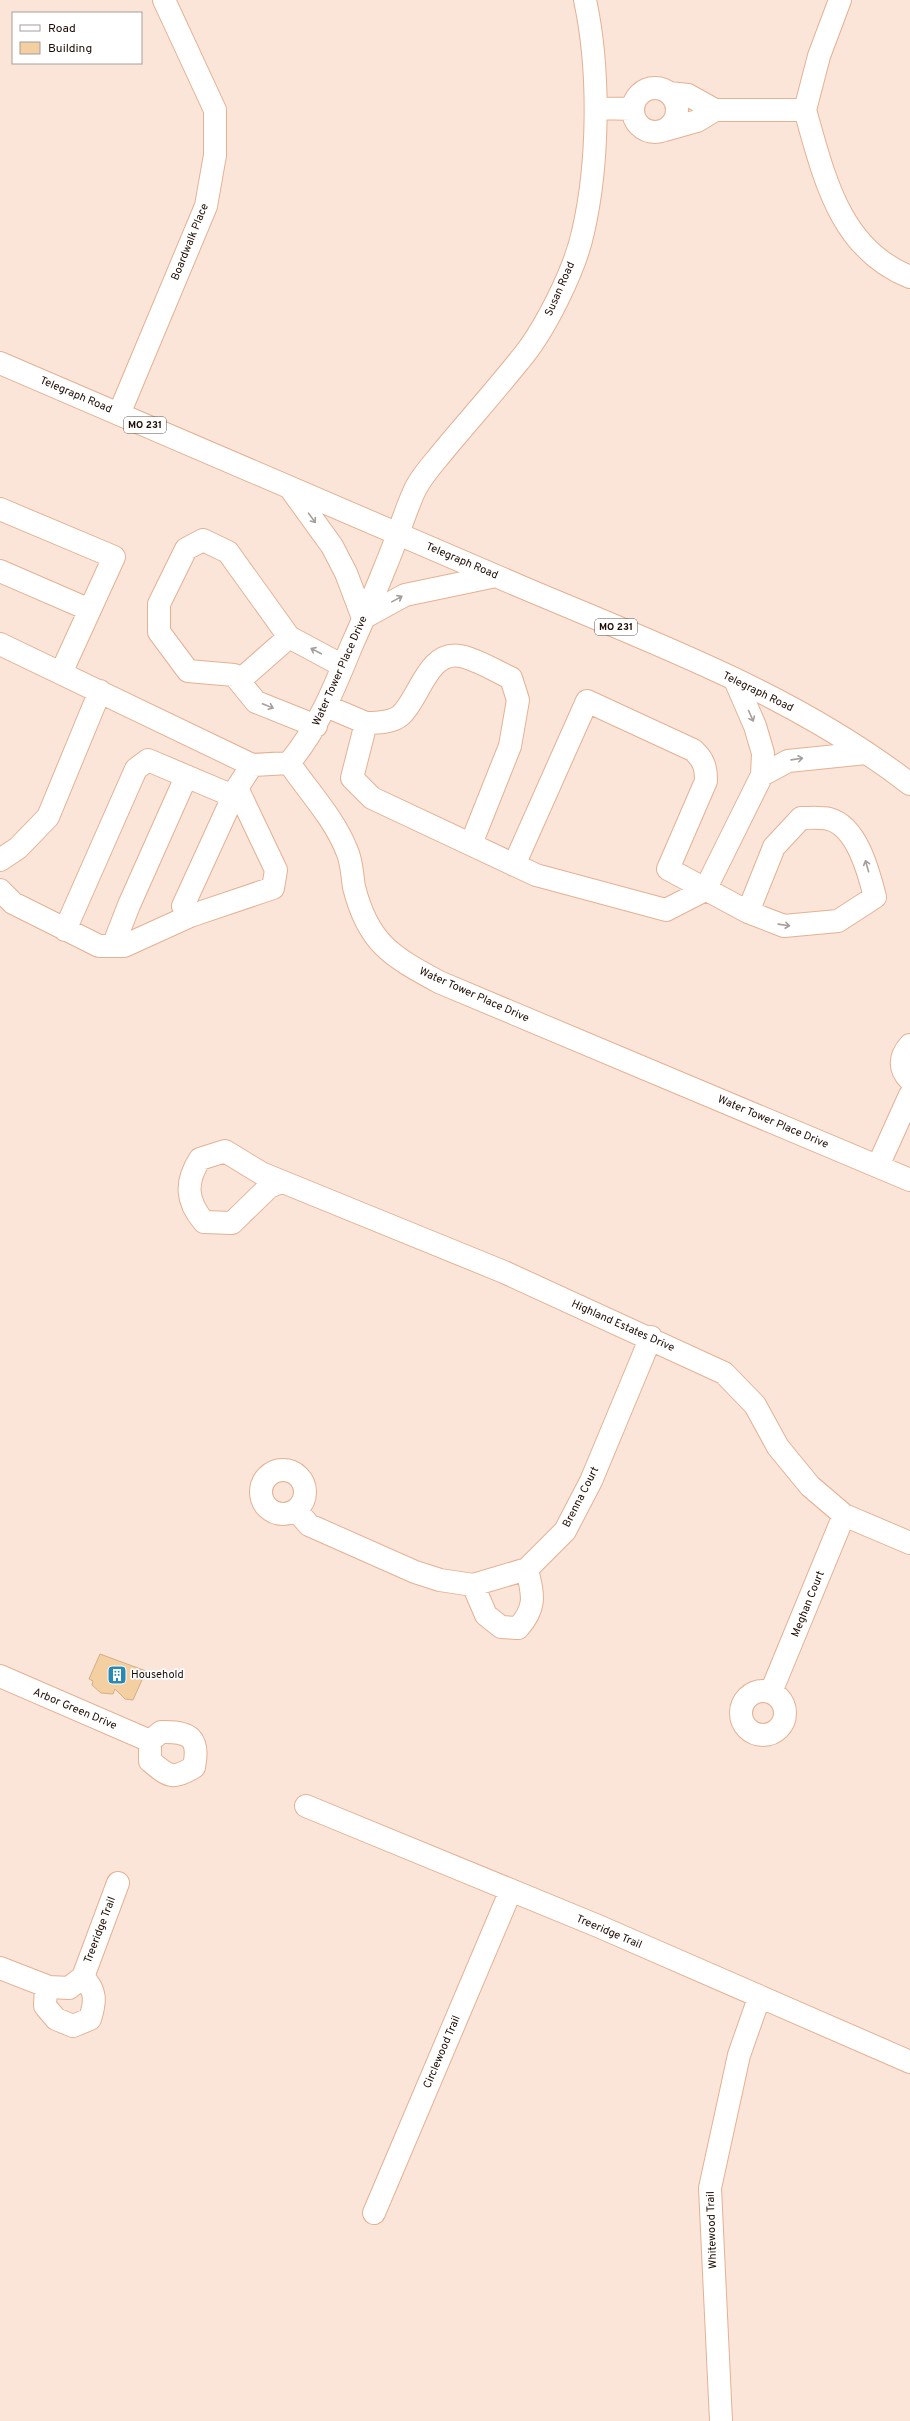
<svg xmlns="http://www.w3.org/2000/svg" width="910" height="2421" font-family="Overpass,sans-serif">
	<rect width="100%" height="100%" fill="#fbe5d9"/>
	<path fill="#f4cfa2" stroke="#d3af83" d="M100,1654L146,1671L133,1700L125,1699L115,1689L113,1694L101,1693L92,1685L93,1681L89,1679Z"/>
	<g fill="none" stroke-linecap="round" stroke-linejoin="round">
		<g stroke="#e4b193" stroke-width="24">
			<path id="minor" d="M585,0C600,69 599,163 583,232C575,270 544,332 519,361C495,391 470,419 445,449C434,463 420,477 413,494C403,517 396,542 386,565C375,593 363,620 351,647C334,689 318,728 289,763C309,792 334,818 347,851C352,862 352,875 354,887C368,943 391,956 439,982L910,1180
				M633 110a22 22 0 1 1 44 0a22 22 0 1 1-44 0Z
				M669,93L688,95L715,110
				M596,108L633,109
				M805,110C824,176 839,249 910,277
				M665,130L697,121L715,110H805L819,56L840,0
				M119,414L206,206L215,155V110L164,0
				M0,509L114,557L61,673
				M0,571L90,610
				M0,644L252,765L289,763
				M239,681L289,637
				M326,706L366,723L352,778L372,798L536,875L666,910L705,890L762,775L763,753L755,726L735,680
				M366,723C377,723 392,723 401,715C419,699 428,650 460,656C477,659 495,671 511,678L518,700L510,746L471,844
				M316,726L256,702L234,675L188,671L159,632V604L186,549L203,540L228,552L289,637L343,666
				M762,775L788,761L866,753
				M237,788L276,870L273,888L190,916L183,906L237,788L252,765
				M0,860L18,848L48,817L100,691
				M514,865L587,701L693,750C704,760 706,767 706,781L668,869L748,912L784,926L838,921L875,897C869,873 857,826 829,819C821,817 810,818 801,818L774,847L748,912
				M0,890L13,903L99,946H124L190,916
				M65,930L136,769L148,760L233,796
				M113,946L129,905L186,777
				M910,1045C899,1057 899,1069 910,1080
				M878,1166L910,1095
				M281,1182L269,1187L232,1223L204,1222C186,1201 185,1182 200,1159L225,1151L261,1173L504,1272L724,1373L755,1405L778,1447L810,1486L844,1515L910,1543
				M261 1492a22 22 0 1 1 44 0a22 22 0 1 1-44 0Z
				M296,1510L309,1525L415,1572L440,1580L473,1585L527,1569L565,1531L591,1481L651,1337
				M473,1585L486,1615L501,1627L518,1628C537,1607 533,1595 527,1569
				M0,1676L150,1741
				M741 1713a22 22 0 1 1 44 0a22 22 0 1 1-44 0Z
				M771,1692L844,1515
				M161,1732C190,1731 200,1738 194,1767C172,1780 169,1777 150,1761V1741Z
				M306,1806L598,1926L910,2062
				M0,1968L49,1987L69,1988L83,1977L118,1883
				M46,1986L45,2006L56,2019L73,2026L90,2019C96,2000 96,1991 83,1977
				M374,2213L511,1890
				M721,2421L710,2188L739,2055L759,1998"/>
		</g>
		<g stroke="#e4b193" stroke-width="24">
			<path id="major" d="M0,363C175,438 350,513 524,588C656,644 795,695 910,784
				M290,488L332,546L346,573L363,618L405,595L496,576"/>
		</g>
		<use href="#minor" stroke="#fff" stroke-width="22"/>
		<use href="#major" stroke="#fff" stroke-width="22"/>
	</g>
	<defs><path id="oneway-shaft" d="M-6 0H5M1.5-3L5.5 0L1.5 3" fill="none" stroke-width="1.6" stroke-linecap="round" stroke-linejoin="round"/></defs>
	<g stroke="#a59e9a">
		<use href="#oneway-shaft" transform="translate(312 518) rotate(54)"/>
		<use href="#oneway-shaft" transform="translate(397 599) rotate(-29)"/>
		<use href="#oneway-shaft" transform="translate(316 651) rotate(-152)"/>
		<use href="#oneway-shaft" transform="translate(268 706) rotate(22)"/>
		<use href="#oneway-shaft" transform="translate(751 716) rotate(66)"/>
		<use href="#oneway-shaft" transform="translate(797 759) rotate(-8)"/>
		<use href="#oneway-shaft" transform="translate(867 866) rotate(-106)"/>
		<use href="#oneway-shaft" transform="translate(784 925) rotate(8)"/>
	</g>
	<defs>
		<g id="building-square" transform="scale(1)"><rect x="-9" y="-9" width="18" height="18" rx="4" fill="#2789b4" stroke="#fff"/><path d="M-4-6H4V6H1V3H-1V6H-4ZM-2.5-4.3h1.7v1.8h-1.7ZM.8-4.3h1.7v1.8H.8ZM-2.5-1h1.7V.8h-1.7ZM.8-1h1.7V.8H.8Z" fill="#fff"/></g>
	</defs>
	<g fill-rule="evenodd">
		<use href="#building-square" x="117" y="1675"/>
	</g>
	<g text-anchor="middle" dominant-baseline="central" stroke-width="3.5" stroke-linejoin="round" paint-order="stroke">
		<g fill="#fff" stroke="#61554f" stroke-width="1">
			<rect x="124" y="417" width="42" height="16" rx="3"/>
			<rect x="595" y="619" width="42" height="16" rx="3"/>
		</g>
		<g font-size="10" font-weight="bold" fill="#1d0c03">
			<text x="145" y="425">MO 231</text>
			<text x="616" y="627">MO 231</text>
		</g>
		<g font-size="11" fill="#1d0c03" stroke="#fff">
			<text transform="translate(190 242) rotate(-68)">Boardwalk Place</text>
			<text transform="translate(560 289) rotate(-66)">Susan Road</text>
			<text transform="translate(76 395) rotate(23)">Telegraph Road</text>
			<text transform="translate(462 561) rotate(23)">Telegraph Road</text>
			<text transform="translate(340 671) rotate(-66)">Water Tower Place Drive</text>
			<text transform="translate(758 692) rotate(26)">Telegraph Road</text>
			<text transform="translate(474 995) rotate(24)">Water Tower Place Drive</text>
			<text transform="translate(773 1122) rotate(23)">Water Tower Place Drive</text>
			<text transform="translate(623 1326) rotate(24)">Highland Estates Drive</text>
			<text transform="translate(581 1497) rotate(-63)">Brenna Court</text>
			<text transform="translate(808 1604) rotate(-68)">Meghan Court</text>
			<text transform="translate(75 1709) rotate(23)">Arbor Green Drive</text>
			<text transform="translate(100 1930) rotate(-69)">Treeridge Trail</text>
			<text transform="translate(609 1932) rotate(23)">Treeridge Trail</text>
			<text transform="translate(442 2052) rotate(-67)">Circlewood Trail</text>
			<text transform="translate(712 2230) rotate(-92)">Whitewood Trail</text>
		</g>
		<g font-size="11" fill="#1d0c03" stroke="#fff" text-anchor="start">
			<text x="131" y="1675">Household</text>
		</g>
	</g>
	<rect x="12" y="12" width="130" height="52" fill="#ffffff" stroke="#a59e9a"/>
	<rect x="20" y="25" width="20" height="6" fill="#ffffff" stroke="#a59e9a"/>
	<text x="48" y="32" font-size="12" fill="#1d0c03">Road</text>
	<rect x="20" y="42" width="20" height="12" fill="#f4cfa2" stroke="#a59e9a"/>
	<text x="48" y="52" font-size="12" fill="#1d0c03">Building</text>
</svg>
